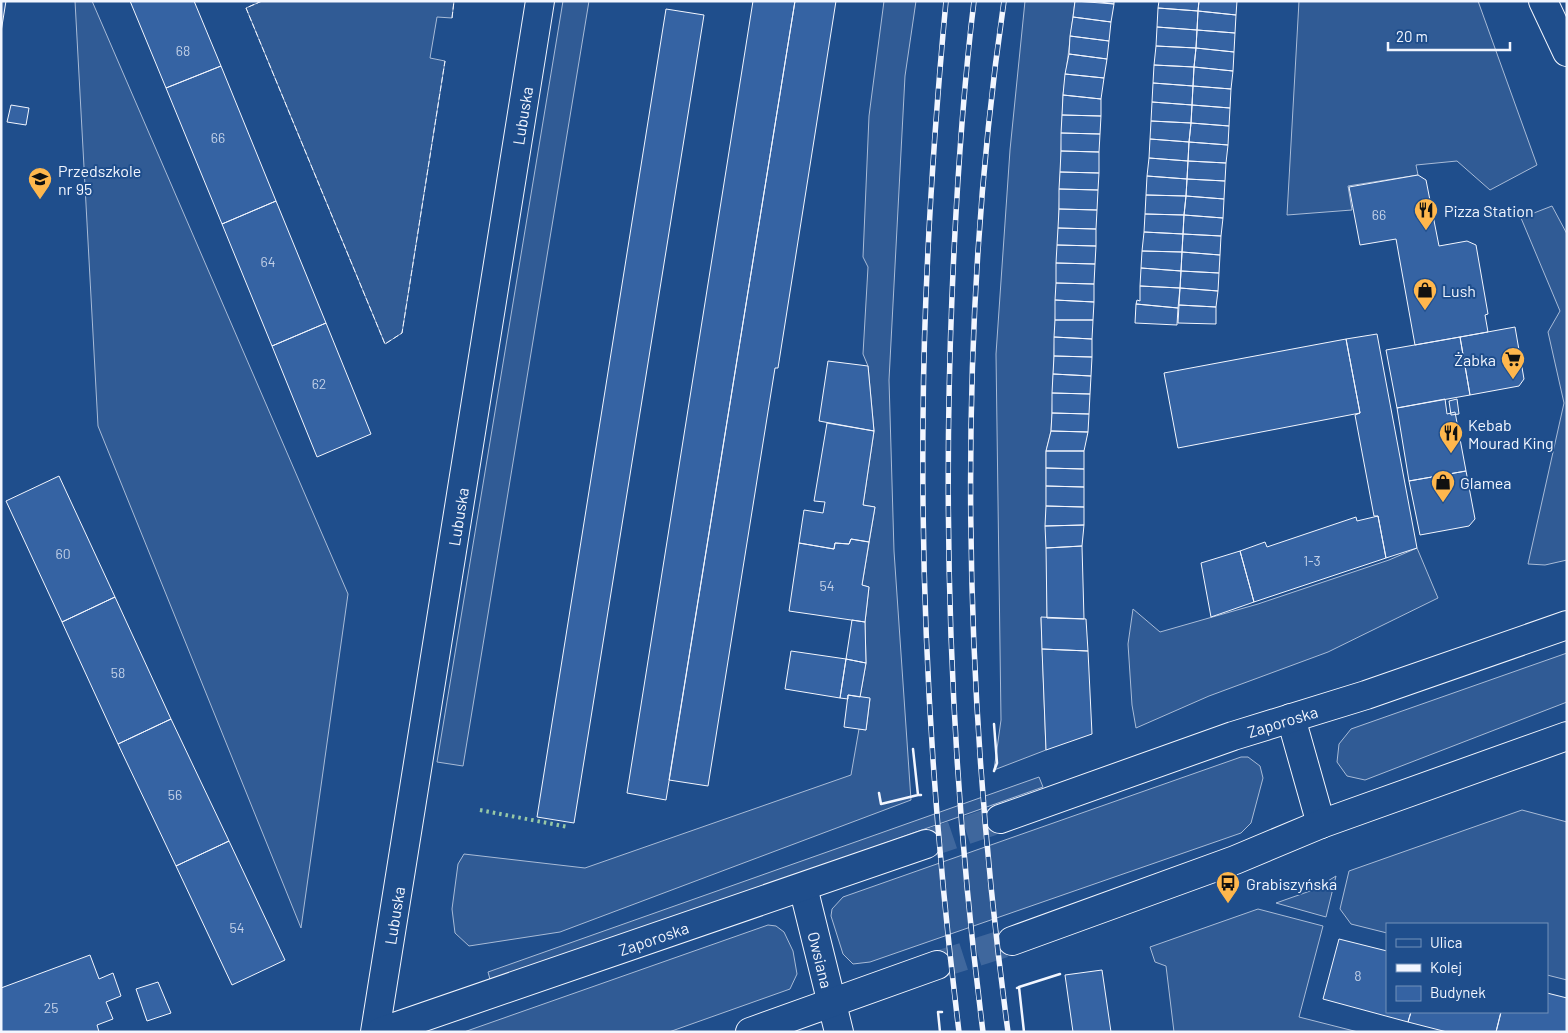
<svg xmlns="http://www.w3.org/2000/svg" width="1568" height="1033" font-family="Barlow,sans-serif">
	<rect width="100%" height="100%" fill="#1f4e8c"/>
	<path fill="#305b95" stroke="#a8bbd7" d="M75,1H92L348,594L301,928L98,426Z
		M262,1H454L452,18L437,17L430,58L445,61L402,333L385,344L246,8Z
		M563,1H589L463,766L437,762Z
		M884,1H916L905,76L889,380L894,551L911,800L560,932L469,946L455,933L452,909L458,864L464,854L585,868L851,775L859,729L866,730L870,699L860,697L866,663L865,622L869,587L862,585L875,507L863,505L874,431L868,366L863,354L868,267L863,257L869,116Z
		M1025,1H1075L1063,95L1052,413L1051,431L1046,451L1047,618H1041L1046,750L994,770L1001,720L996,354L1010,150Z
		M1299,1H1478L1537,165L1490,190L1457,161L1416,165L1418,175L1348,186L1352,210L1287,215Z
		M1552,206L1567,234V560L1545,565L1528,564L1564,403L1548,332L1560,311L1521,218Z
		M1417,548L1438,598L1328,652L1209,696L1136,728L1132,705L1128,644L1133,609L1160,632L1258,604L1389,560Z
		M1567,653V702L1365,780L1347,776L1337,762L1339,744L1351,729Z
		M1241,757H1248L1260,766L1263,778L1251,823L1241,833L870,962L853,964L843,954L831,916L832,909L843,897Z
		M1039,777L1043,787L491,983L488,972Z
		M1522,810L1567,822V980L1547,975V924H1387V933L1351,924L1340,909L1349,871Z
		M1336,876L1326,917L1276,903L1313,890Z
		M1258,909L1323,926L1299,1017L1358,1032H1174L1166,966L1155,962L1150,947Z
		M768,925L776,926L784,932L793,951L797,974L790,989L669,1032H464Z"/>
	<path fill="#3563a3" stroke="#f2f6ff" d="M1,1H6L1,32Z
		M130,1H194L221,66L166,88Z
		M753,1H795L666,800L627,793Z
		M795,1H836L778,368H775L708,786L669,780Z
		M1075,1L1114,4L1111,22L1073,17Z
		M1094,1H1114V4Z
		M1159,1H1199L1198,11L1158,8Z
		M1199,1H1237L1236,15L1198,11Z
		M1158,8L1198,11L1197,30L1157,27Z
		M666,9L704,15L574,823L537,817Z
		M1198,11L1236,15L1235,33L1197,30Z
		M1073,17L1111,22L1109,41L1070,36Z
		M1157,27L1197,30L1196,48L1156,46Z
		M1197,30L1235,33L1234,52L1196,48Z
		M1070,36L1109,41L1107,59L1069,54Z
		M1156,46L1196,48L1194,67L1154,65Z
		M1196,48L1234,52L1233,71L1194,67Z
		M1069,54L1107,59L1104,78L1065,74Z
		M1154,65L1194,67L1193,86L1153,83Z
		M221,66L276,201L222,224L166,88Z
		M1194,67L1233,71L1231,89L1193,86Z
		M1065,74L1104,78L1101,99L1063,95Z
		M1153,83L1193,86L1192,105L1152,102Z
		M1193,86L1231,89L1230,108L1192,105Z
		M1063,95L1101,99V116L1062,115Z
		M1152,102L1192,105L1191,123L1151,121Z
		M11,105L29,108L26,125L7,122Z
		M1192,105L1230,108L1229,126L1191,123Z
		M1062,115L1101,116L1100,134L1061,133Z
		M1151,121L1191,123L1189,142L1150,139Z
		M1191,123L1229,126L1228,145L1189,142Z
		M1061,133L1100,134L1099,152L1061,151Z
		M1150,139L1189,142L1188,161L1149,158Z
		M1189,142L1228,145L1226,163L1188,161Z
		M1061,151L1099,152V173L1060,172Z
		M1149,158L1188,161L1187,179L1147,176Z
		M1188,161L1226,163L1225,181L1187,179Z
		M1060,172L1099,173L1098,190L1059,189Z
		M1418,175L1426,180L1439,246L1467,241L1476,245L1488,314L1485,315L1488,332L1415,345L1396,239L1360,245L1349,187Z
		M1147,176L1187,179L1186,196L1146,195Z
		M1187,179L1225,181L1224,199L1186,196Z
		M1059,189L1098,190L1097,210L1059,209Z
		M1146,195L1186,196L1184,215L1145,214Z
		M1186,196L1224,199L1223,218L1184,215Z
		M276,201L326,323L272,346L222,224Z
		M1059,209L1097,210L1096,229L1058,228Z
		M1145,214L1184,215L1183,234L1144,232Z
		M1184,215L1223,218L1221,236L1183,234Z
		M1058,228L1096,229V246L1057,245Z
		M1144,232L1183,234L1182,252L1142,251Z
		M1183,234L1221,236L1220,255L1182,252Z
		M1057,245L1096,246L1095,264L1056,263Z
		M1142,251L1182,252L1181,271L1141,268Z
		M1182,252L1220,255L1219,273L1181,271Z
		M1056,263L1095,264L1094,284L1056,283Z
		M1141,268L1181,271L1180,288L1140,286Z
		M1181,271L1219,273L1218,291L1180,288Z
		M1056,283L1094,284V302L1055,300Z
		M1140,286L1180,288L1178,308L1136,304L1137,300L1140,301Z
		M1180,288L1218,291L1216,307L1179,305Z
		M1055,300L1094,302L1093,320H1055Z
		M1136,304L1178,308L1177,325L1135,323Z
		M1179,305L1216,307V324L1178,323Z
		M1055,320H1093L1092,339L1054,337Z
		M326,323L371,434L317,457L272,346Z
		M1515,327L1524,379L1519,386L1470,395L1460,337Z
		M1377,334L1417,548L1386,558L1378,516H1374L1355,415L1360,413L1346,339Z
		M1054,337L1092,339V357L1054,356Z
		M1460,337L1470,395L1397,408L1386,350Z
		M1346,339L1360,413L1178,448L1164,373Z
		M1054,356L1092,357L1091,376L1053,374Z
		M828,361L868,366L874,431L819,421Z
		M1053,374L1091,376L1090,394L1052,393Z
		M1052,393L1090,394L1089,414L1052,413Z
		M1445,399L1447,414L1455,412L1466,471L1409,481L1397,408Z
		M1457,399L1459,414L1451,415L1449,401Z
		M1052,413L1089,414L1088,432L1051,431Z
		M827,423L874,431L863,505L875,507L869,542L851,539L849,544L835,543L834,549L799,543L804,510L823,513L825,502L814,501Z
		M1051,431L1088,432L1084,451H1046Z
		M1046,451H1084V469L1046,468Z
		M1046,468L1084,469V487L1046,486Z
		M1466,471L1475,519L1469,526L1420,535L1409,481Z
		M59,476L115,597L62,622L6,501Z
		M1046,486L1084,487V507L1046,506Z
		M1046,506L1084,507V525L1045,526Z
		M1378,516L1386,558L1254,602L1240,551L1265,542L1267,547L1356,517L1357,521Z
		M1084,525L1082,546L1046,548L1045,526Z
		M851,539L869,542L862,585L869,587L865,622L789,611L799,543L834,549L835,543L849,544Z
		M1082,546L1084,619L1047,618L1046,548Z
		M1240,551L1254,602L1211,617L1201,563Z
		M115,597L171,719L118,744L62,622Z
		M1041,617L1086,619L1088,651L1042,649Z
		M852,620L865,622L866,663L846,659Z
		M1042,649L1088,651L1092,734L1046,750Z
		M791,651L846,659L840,698L785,689Z
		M846,659L866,663L860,697L848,695V699L840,698Z
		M848,695L870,698L866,730L844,727Z
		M171,719L229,841L176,866L118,744Z
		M229,841L285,960L232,985L176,866Z
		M1339,939L1387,951V1012H1411L1408,1022L1323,999Z
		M90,955L99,979L113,973L121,996L106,1002L113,1019L97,1025L99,1032H1V988Z
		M1102,970L1111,1032H1073L1065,975Z
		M158,982L171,1013L147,1021L136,989Z
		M1547,993L1567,998V1032H1496L1501,1012H1547Z
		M1411,1012H1501L1496,1032H1447L1408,1022Z"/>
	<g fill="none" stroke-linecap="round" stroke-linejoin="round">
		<path stroke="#3f679d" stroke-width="28" stroke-dasharray="28 14" stroke-linecap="butt" d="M926,844L1000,819
			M937,965L1012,941"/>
		<g stroke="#f2f6ff" stroke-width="30">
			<g id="minor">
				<path id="s1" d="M803,887L839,1032"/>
				<path id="s2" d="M375,1032L540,1"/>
			</g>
		</g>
		<g stroke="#f2f6ff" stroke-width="30">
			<g id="major">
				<path d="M1543,1L1567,52"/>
				<path d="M1291,718L1321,824"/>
				<path id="s3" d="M1000,819L1233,736L1366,695L1567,625"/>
				<path d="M1012,941L1235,860L1321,824L1567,736"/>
				<path id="s4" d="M380,1032L926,844"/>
				<path d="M750,1032L937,965"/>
			</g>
		</g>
		<use href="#minor" stroke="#1f4e8c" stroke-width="28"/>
		<use href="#major" stroke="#1f4e8c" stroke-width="28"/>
		<g stroke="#f2f6ff" stroke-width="5.5">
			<path id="rail" d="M946,1C933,141 924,281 923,421C921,625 934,829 959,1032
				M974,1C962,99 956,198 952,296C942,542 952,788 983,1032
				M1004,1C955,338 963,695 1008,1032"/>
		</g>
		<use href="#rail" stroke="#1f4e8c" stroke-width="4" stroke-dasharray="11" stroke-linecap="butt"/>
		<path stroke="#97c8a6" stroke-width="4" stroke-dasharray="2.5 4" stroke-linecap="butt" d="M480,810L568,827"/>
		<path stroke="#f2f6ff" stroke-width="1" stroke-dasharray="6 2.5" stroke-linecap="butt" d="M262,1L246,8L385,344L402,333L445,61
			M452,18L454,1H452"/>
		<path stroke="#f2f6ff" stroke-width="2.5" d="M994,724L997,763L994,771
			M913,749L918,795H921
			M879,793L881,804L918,795
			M1019,987L1060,974
			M1017,988L1019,987L1024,1032
			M940,1032L938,1012H942"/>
	</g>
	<defs>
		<g id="school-pin" transform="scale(1.25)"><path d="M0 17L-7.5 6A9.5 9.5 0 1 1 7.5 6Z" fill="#ffb74d" stroke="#1f4e8c"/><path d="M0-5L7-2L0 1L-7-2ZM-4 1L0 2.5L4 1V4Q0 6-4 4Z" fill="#111"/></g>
		<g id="restaurant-pin" transform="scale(1.25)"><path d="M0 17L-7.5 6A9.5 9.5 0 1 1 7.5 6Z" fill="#ffb74d" stroke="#1f4e8c"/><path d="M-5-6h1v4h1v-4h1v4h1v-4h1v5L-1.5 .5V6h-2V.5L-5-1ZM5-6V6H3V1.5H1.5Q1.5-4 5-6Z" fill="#111"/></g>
		<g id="shop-pin" transform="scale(1.25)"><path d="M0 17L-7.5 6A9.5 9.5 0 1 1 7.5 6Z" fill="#ffb74d" stroke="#1f4e8c"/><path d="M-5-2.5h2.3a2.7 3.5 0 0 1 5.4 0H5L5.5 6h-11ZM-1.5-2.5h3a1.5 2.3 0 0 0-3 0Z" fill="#111"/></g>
		<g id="supermarket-pin" transform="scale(1.25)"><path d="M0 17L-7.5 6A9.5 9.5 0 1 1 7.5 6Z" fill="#ffb74d" stroke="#1f4e8c"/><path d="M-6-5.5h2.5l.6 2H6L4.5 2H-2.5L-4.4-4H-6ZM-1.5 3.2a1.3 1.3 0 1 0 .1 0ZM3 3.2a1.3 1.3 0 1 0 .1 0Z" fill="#111"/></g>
		<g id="bus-pin" transform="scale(1.25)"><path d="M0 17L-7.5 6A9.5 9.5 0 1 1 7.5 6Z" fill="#ffb74d" stroke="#1f4e8c"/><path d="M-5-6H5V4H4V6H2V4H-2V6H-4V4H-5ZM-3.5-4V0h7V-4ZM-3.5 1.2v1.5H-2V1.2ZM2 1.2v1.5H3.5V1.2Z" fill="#111"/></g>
	</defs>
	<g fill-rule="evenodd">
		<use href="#school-pin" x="40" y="179"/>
		<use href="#restaurant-pin" x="1426" y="210"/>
		<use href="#shop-pin" x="1425" y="290"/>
		<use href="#supermarket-pin" x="1513" y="359"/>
		<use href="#restaurant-pin" x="1451" y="433"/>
		<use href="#shop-pin" x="1443" y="482"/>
		<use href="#bus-pin" x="1228" y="883"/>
	</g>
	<g text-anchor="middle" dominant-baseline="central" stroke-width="4" stroke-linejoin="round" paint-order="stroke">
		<g font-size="14" fill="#c3d1e8">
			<text x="183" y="50">68</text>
			<text x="218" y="137">66</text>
			<text x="1379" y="214">66</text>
			<text x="268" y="261">64</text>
			<text x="319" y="383">62</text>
			<text x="63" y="553">60</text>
			<text x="1312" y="560">1-3</text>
			<text x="827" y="585">54</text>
			<text x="118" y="672">58</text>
			<text x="175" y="794">56</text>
			<text x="237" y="927">54</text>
			<text x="1358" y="975">8</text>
			<text x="51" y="1007">25</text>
		</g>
		<g font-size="16" fill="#f2f6ff" stroke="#1f4e8c">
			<text stroke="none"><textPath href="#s2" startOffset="928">Lubuska</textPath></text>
			<text stroke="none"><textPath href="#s2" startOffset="522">Lubuska</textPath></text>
			<text stroke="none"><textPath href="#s3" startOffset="299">Zaporoska</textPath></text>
			<text stroke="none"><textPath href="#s2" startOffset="118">Lubuska</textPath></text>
			<text stroke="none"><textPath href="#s4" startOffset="289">Zaporoska</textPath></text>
			<text stroke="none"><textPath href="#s1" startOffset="75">Owsiana</textPath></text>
		</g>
		<g font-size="16" fill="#f2f6ff" stroke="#1f4e8c" text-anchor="start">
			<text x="58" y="170">Przedszkole<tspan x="58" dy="18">nr 95</tspan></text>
			<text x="1444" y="210">Pizza Station</text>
			<text x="1442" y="290">Lush</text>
			<text x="1496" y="359" text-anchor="end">Żabka</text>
			<text x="1468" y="424">Kebab<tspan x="1468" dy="18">Mourad King</tspan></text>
			<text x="1460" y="482">Glamea</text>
			<text x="1246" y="883">Grabiszyńska</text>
		</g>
	</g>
	<rect width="1568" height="1033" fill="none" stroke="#f2f6ff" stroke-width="5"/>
	<rect x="1386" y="923" width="162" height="90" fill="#1f4e8c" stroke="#7391ba"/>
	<rect x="1396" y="939" width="25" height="8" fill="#1f4e8c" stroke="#7391ba"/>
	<text x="1430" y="948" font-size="15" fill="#f2f6ff">Ulica</text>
	<rect x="1396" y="964" width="25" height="8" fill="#f2f6ff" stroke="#7391ba"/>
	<text x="1430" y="973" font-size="15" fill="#f2f6ff">Kolej</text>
	<rect x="1396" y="986" width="25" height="15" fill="#3563a3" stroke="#7391ba"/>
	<text x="1430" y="998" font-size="15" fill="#f2f6ff">Budynek</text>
	<path d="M1388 42v8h122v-8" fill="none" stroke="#f2f6ff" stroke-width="2.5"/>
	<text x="1396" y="42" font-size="15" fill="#f2f6ff" stroke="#1f4e8c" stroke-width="4" paint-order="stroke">20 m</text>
</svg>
